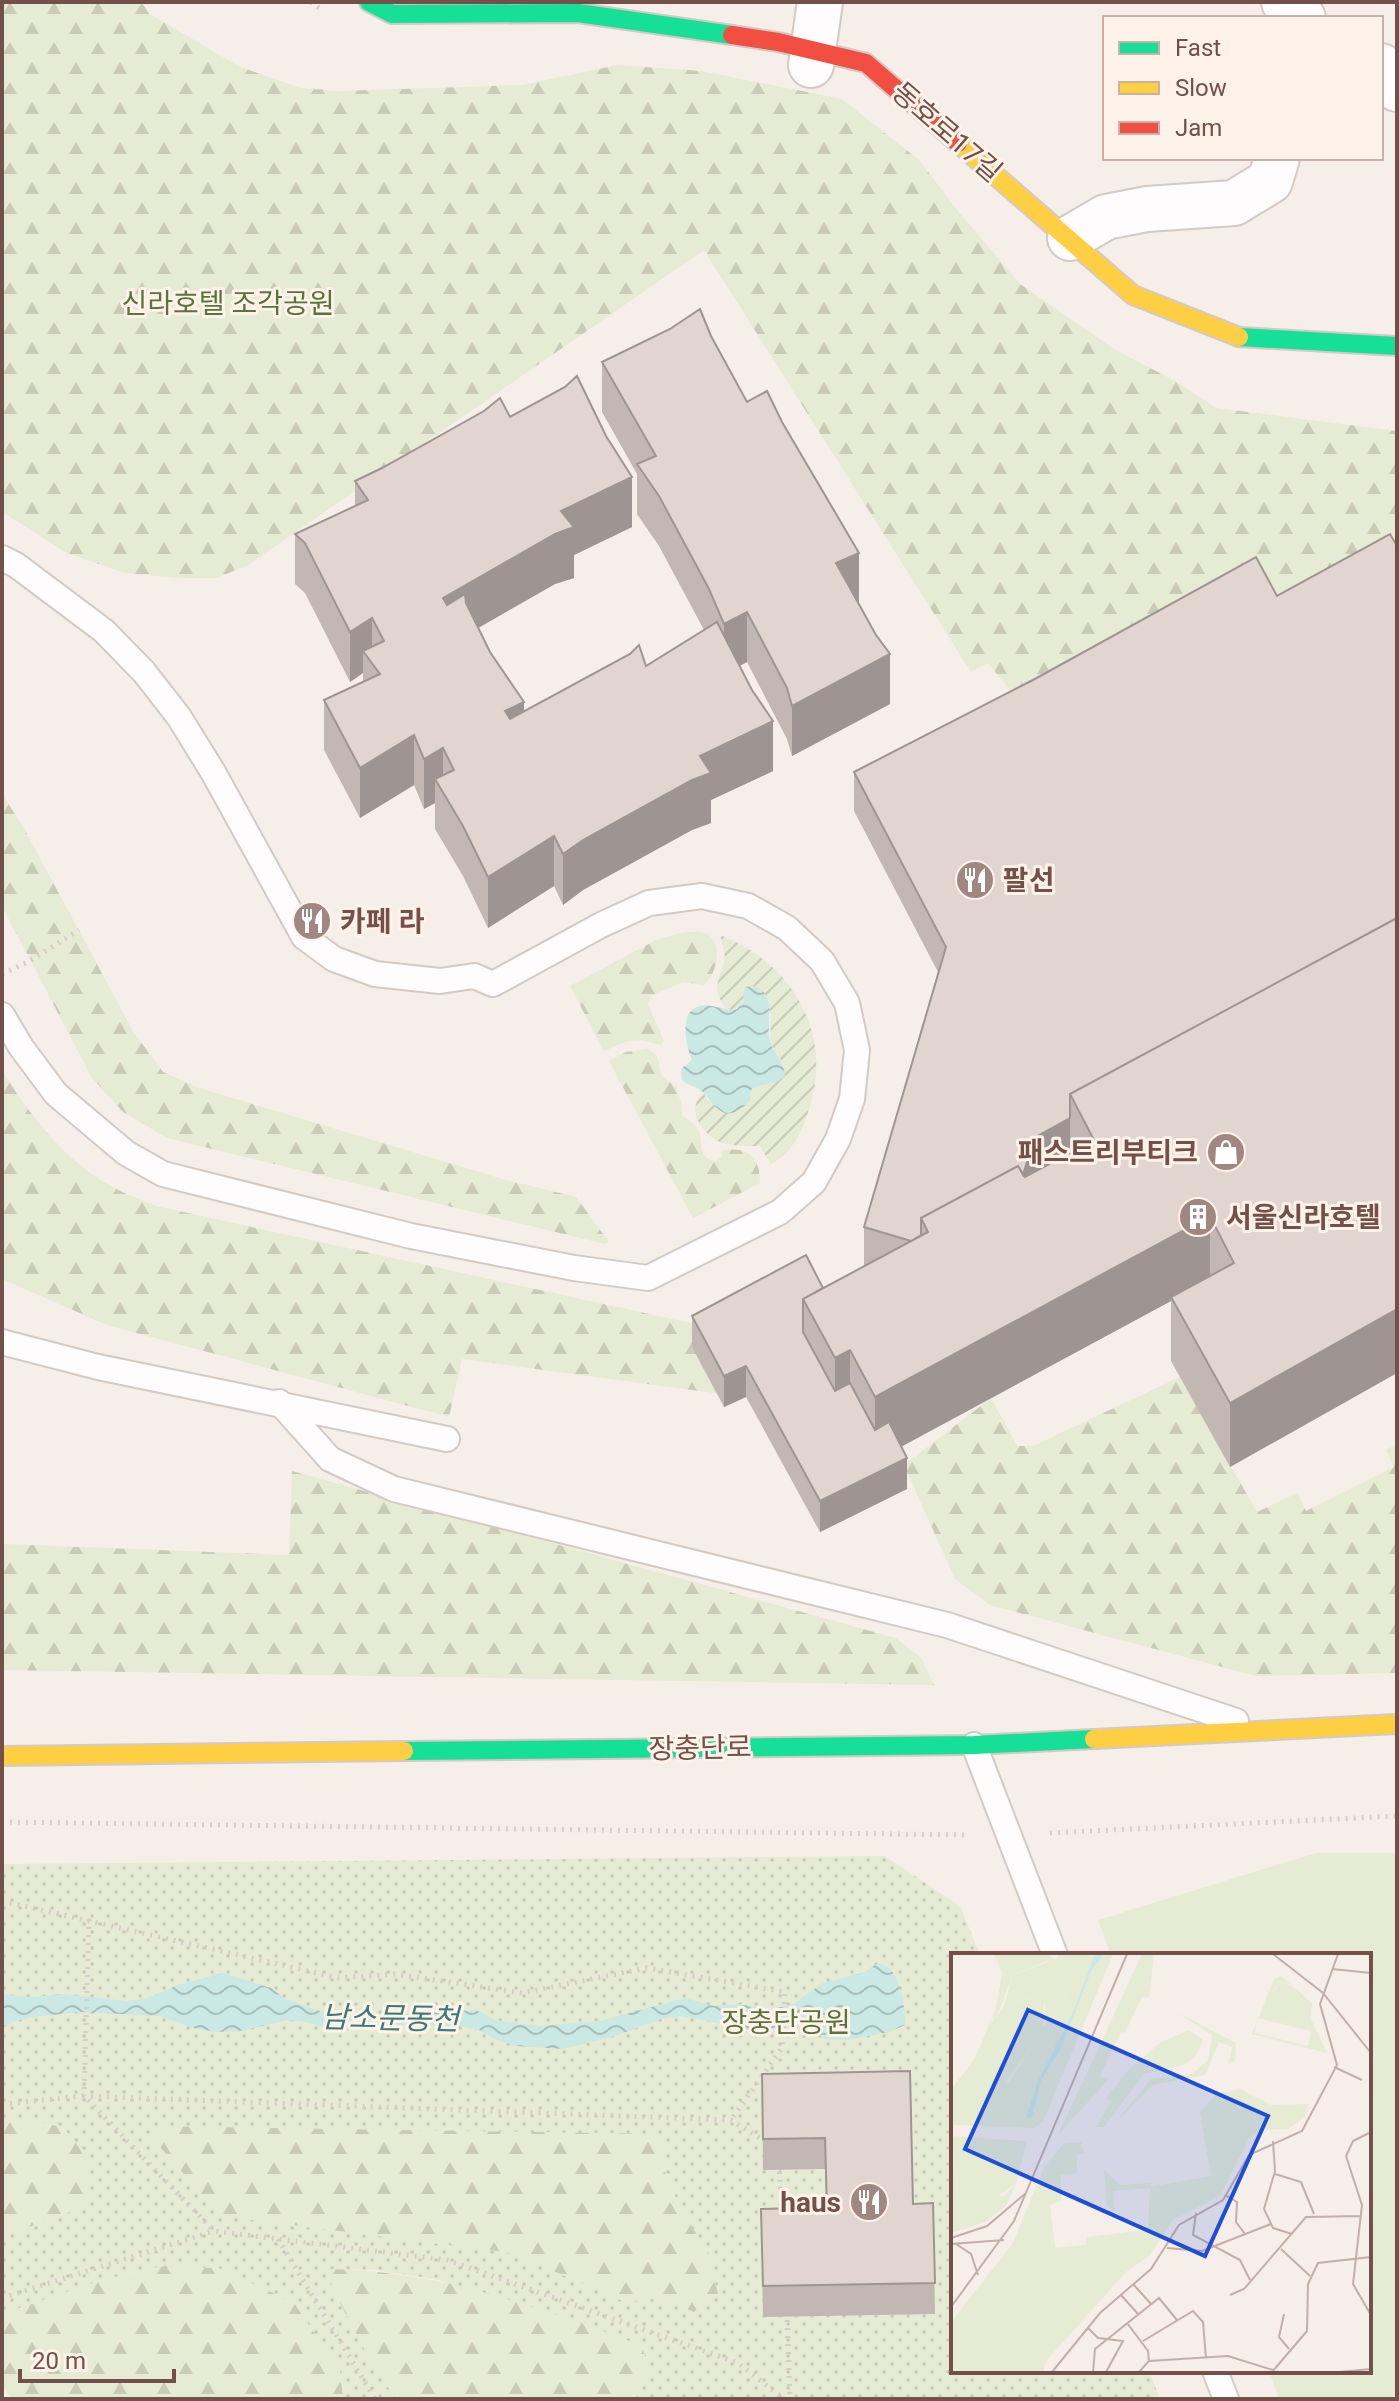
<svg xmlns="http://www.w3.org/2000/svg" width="1399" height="2401" font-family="Roboto,'Noto Sans KR',sans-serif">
	<defs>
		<pattern id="grass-dots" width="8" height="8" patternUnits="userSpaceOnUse" patternTransform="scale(2)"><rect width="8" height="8" fill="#e6ebd3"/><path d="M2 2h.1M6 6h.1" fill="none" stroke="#c9cbb7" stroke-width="1.8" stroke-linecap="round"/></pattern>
		<pattern id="forest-firs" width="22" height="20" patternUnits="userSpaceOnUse" patternTransform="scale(2)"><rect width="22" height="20" fill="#e6ebd3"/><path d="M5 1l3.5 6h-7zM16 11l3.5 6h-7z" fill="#c9cbb7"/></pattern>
		<pattern id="garden-furrows" width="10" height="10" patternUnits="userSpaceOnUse" patternTransform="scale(2)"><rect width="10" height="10" fill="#e6ebd3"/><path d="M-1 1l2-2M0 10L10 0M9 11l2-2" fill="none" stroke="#c9cbb7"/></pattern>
		<pattern id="water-waves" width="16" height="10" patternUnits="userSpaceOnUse" patternTransform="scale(2)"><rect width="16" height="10" fill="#cae8e4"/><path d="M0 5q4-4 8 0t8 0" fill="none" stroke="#a8bebb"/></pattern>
	</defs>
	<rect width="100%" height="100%" fill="#f6eee8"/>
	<path fill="url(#grass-dots)" fill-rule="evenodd" d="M885,1856L960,1906L980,1955H953V2371H1149L1160,2399H635L650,2370L440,2280L374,2270L330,2269L332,2288L377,2372L397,2399H343L340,2371L222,2269L167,2265L102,2280L2,2314V2237L78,2209L86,2162L77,2143L63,2129L33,2120L2,2122V1864ZM151,2137L664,2170L680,2208L694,2312L657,2298L626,2302L511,2253L228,2217L212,2206Z"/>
	<path fill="url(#forest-firs)" d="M2,2H141L150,14L240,67L301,88L339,91L522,85L618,65L701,71L842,99L919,160L958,211L1020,284L1114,349L1177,382L1216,408L1397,431V585L1032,718L988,663L971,672L704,250L248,565L217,578H180L125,573L67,553L2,512Z
		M2,794L22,825L133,1031L163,1072L199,1088L506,1180L576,1197L609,1242L605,1244L167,1138L123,1112L92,1078L2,906Z
		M685,932C691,932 700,931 705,933C725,942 717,975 703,985L683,982L650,996L648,1004L664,1041L661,1045C633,1037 631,1039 604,1051L570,986L658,939Z
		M647,1049C661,1056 658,1061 661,1075L676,1087L681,1102L682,1115C687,1120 694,1122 697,1128C706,1141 695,1154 714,1162L722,1157L721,1153L724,1150C750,1147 760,1158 760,1183L693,1218L609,1061L626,1052Z
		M2,1070C27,1112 67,1163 111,1186C125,1194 141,1200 156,1206L695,1324L729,1395L462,1359L449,1417L107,1325L2,1279Z
		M1180,1377L1257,1512L1297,1493L1306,1511L1394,1467L1386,1450L1397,1444V1673L1256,1676L990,1605L955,1579L904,1465L991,1398L1017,1446H1033Z
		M292,1471L896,1638L921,1658L934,1685L2,1670V1544L289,1555Z
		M33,2120C43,2122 55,2124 63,2130C86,2146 100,2188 78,2209L2,2237V2122Z
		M148,2126L662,2134L664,2170L680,2208L708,2252L718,2294L694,2312L657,2298L626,2302L511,2253L228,2217L212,2206L151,2137Z
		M168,2265L222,2269L294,2303L340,2371L343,2399H11L2,2385V2314L102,2280Z
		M330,2269C439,2271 539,2307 641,2345L650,2370L635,2399H397L377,2373L332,2288Z"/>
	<path fill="url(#garden-furrows)" d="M720,935C792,962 834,1034 809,1109C802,1132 793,1152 771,1164L760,1146C747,1146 728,1147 716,1140C699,1130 686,1107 704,1093L708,1101H750V1091L785,1067L770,1042L771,1015L764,994L745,997L742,1006L731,1010L726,1009C710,987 720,982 724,960C726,953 722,942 720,935Z"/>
	<path fill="#e6ebd3" d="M1316,1853H1397V2399H1279L1269,2371H1369V1955H1111L1098,1920Z"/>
	<path fill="url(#water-waves)" d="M753,986C779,993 765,1024 770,1041C774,1054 785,1062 785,1076C775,1087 761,1081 750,1091V1101C726,1124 719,1111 704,1093C698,1086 689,1087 682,1080L681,1069L692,1060C684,1041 677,1001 711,1006C721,1007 727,1011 737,1009L744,1001L743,992L746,987Z
		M878,1963C882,1965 887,1966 890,1969C901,1981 906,2010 905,2025L889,2032L847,2040L828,2039L797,2027L763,2030L742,2028L682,2016L664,2018L615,2036L563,2049L516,2046L492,2038L479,2030L458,2026L367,2025L338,2030L305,2022L287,2020L240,2031L216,2032L193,2028L160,2016L81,2012L34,2017L15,2021L2,2028V1994L30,1997L64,1994L127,2001L148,1998L178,1985L223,1973L271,1988L285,1999L331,2015L345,2017L366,2013L392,2015L476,2010L495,2020L539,2026L600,2021L685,1998L714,2006L739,2004L773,2009L793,2004L823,1983L863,1973Z"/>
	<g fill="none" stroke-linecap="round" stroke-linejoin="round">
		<g stroke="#d4cac5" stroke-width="28">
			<path id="lane" d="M2,558L16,565L104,631L144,672L179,717L213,772L304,937L334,959L375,974L440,981L474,976L493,984L601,925L649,903L702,896L748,906L787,928L822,961L847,1003L857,1050L852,1099L838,1139L814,1182L780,1212L648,1278L574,1268L411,1236L163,1174L126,1153L56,1094L21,1047L2,1015
				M2,1342L98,1367L447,1439
				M279,1402L330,1459L394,1489L947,1625L1236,1721
				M974,1745L1055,1955
				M1215,2371L1226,2399"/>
		</g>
		<g stroke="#d4cac5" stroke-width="48">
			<path id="street" d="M1284,2L1290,10L1303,18
				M811,65L820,2
				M1381,66L1397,89
				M1070,238L1106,217L1147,209L1234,203L1270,181L1277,158"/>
		</g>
		<g stroke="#d5c9c4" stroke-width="22">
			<path id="fast" d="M369,2L392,14L578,13L732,35
				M1239,337L1397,346
				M404,1751L974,1745L1094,1739"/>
		</g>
		<g stroke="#d5c9c4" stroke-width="22">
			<path id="slow" d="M958,143L1133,295L1239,337
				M1094,1739L1397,1724
				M2,1756L404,1751"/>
		</g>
		<g stroke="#d5c9c4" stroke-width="22">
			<path id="jam" d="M732,35L778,42L866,63L958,143"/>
		</g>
		<path stroke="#d8ccc9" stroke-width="5" stroke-dasharray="2 6" stroke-linecap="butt" d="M311,2L323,11
			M2,974L28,962L79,930
			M2,1822L968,1835
			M1050,1833L1397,1816
			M2,1901L339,1978L395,1974L522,1993L647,1968L785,1992L782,2048L731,2120
			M89,1919L84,2096L731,2120L768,2143
			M2,2104L84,2096L214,2231L447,2260L738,2363L784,2399
			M779,2164L782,2214
			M278,2239L375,2399
			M2,2298L214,2231
			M787,2312L790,2399"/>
		<use href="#lane" stroke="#fefcfc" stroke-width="24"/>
		<use href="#street" stroke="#fefcfc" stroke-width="44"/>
		<use href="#fast" stroke="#16e098" stroke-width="18"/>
		<use href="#slow" stroke="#ffcf43" stroke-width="18"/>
		<use href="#jam" stroke="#f24e42" stroke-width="18"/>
	</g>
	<path fill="#c2b7b3" d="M711,336L859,604L890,704L792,756L787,739L747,662L739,666L773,771L711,800V823L692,830L583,890L563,905L554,886L488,928L463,876L435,829V803L424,809L414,785L360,818L324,750V700L363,682V673L350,682L305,593L295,584V534L355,506V481L510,417L632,527L574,555V578L555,584L478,628L490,652L524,712L646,666L704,630L659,546L637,514V474L602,412V362Z
		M1397,546V1373L1230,1467L1171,1361V1301L901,1446L907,1489L820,1532L746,1397L724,1407L692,1347V1316L823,1288L864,1266V1227L938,972L854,811V772Z
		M762,2074L913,2204L933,2203L935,2314L763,2317L761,2209L826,2207L825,2169L763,2170Z"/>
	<path fill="#9e9592" d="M632,477V527L574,555V578L555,584L443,648V598L561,511Z
		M859,553V603L836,563Z
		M747,612V662L724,674V624Z
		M372,618V663L363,651V673L350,682V632Z
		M890,654V704L792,756V706Z
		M524,702V752L505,711Z
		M773,721V771L711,800V823L692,830L583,890L563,905V854L700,756Z
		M414,735V785L360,818V768Z
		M443,748V793L435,779V803L424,809V759Z
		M554,836V886L488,928V877Z
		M1070,1118V1157L1018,1192L1034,1138Z
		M1210,1216V1280L1171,1297V1301L875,1461V1397Z
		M1397,1309V1373L1230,1467V1403Z
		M850,1350V1414L835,1422V1358Z
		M746,1366V1397L724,1407V1376Z
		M907,1458V1489L820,1532V1501Z"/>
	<path fill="#e2d5d0" stroke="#9e9592" stroke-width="2" d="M700,309L711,336L747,402L767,391L782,422L859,553L836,563L876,635L890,654L792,706L787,688L747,612L724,624L709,589L659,496L637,464L656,456L602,362L670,329Z
		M577,376L606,436L632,477L561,511L574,527L555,534L443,598L447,605L465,594L466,603L490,652L524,702L505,711L510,719L630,654L639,645L646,666L717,622L752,690L773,721L700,756L711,773L692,780L583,840L563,854L554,836L488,877L463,826L435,779L454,770L443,748L424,759L414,735L360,768L324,700L380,674L363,651L384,641L372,618L350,632L305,543L295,534L368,500L355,481L382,468L484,411L500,398L510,417L565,387Z
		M1390,534L1397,546V918L1070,1094V1118L1034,1138L1023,1175L1018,1166L921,1218V1235L911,1241L864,1227L946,947L854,772L1033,680L1256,557L1277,596Z
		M1397,918V1309L1230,1403L1171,1297L1234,1263L1210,1216L875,1397L850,1350L835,1358L803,1299L928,1232L921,1218L1018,1166L1025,1177L1094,1140L1070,1094Z
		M806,1255L823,1288L803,1299V1332L835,1391L850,1383L875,1430L889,1422L907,1458L820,1501L746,1366L724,1376L692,1316Z
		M910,2071L913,2204L933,2203L935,2283L763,2286L761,2209L827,2207L825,2138L763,2139L762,2074Z"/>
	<defs>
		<g id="restaurant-disc" transform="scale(2)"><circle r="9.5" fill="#a18781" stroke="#fff2e8"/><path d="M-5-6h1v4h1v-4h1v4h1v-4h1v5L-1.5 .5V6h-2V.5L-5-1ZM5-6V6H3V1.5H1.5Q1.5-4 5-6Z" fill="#fff"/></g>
		<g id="shop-disc" transform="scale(2)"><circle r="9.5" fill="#a18781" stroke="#fff2e8"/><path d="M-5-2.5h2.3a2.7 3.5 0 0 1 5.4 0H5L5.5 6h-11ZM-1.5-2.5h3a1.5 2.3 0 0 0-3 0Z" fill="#fff"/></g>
		<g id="building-disc" transform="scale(2)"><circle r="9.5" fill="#a18781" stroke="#fff2e8"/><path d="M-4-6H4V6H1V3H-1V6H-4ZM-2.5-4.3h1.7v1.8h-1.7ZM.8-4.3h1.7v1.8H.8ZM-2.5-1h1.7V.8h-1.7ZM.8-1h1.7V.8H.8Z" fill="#fff"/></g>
	</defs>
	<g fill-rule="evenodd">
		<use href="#restaurant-disc" x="975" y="880"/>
		<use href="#restaurant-disc" x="312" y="921"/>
		<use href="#shop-disc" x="1226" y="1152"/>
		<use href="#building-disc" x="1198" y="1217"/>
		<use href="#restaurant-disc" x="869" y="2202"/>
	</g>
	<g text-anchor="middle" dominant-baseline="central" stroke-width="6" stroke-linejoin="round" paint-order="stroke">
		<g font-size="28" fill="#735049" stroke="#fff2e8">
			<text transform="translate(947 132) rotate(41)">동호로17길</text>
			<text transform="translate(700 1748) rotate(-1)">장충단로</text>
		</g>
		<g font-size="28" fill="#58743e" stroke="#fff2e8">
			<text x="228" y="303">신라호텔 조각공원</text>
			<text x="786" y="2022">장충단공원</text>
		</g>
		<g font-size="28" font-weight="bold" fill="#735049" stroke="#fff2e8" text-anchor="start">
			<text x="1003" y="880">팔선</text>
			<text x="340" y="921">카페 라</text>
			<text x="1198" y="1152" text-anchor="end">패스트리부티크</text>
			<text x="1226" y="1217">서울신라호텔</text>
			<text x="841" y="2202" text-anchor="end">haus</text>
		</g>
		<g font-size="30" font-style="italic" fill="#3c7978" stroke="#fff2e8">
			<text transform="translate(390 2018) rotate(1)">남소문동천</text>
		</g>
	</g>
	<g transform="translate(951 1953)">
		<rect width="420" height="420" fill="#f6eee8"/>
		<path d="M42,1L52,19L47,53L38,73L52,56L62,22L97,9L95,1L105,6L108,1H162L92,169L83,175L0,172V137L24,105L46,53L51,19ZM65,25L88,44L59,50ZM111,25L114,45L103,72L92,73L93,51ZM60,58H85L84,72L60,90L54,78ZM97,84L70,133L55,130L85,87ZM329,29L339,32L352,48L357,76L322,67V39Z" fill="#e6ebd3" fill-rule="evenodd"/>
		<path d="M43,1H95L98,7L62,22L41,75L52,19ZM191,1H203L198,45L191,43L174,80L170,79L149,123L157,127L107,182ZM97,23L88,44L58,50L65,25ZM111,25L114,45L103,72L94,75V48ZM60,58H86L83,79L73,90H60L50,73ZM227,60L285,90L284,108L278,111L281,94L268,89L254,122L202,132L165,169L200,126L241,121L257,107L261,82ZM238,77L252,87L245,103L233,112L193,121L153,174H145L160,149L155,145L179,115L209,90ZM98,84L74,135L55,133L85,87ZM75,95L59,117L51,123L47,115L56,99ZM289,136L320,152L358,151L353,165L337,176L314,177L299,184L269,243L222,267L198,303L175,319L96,407L92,419H0V369L62,290L93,214L112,191L130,189L133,200L126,202V220L110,222V248L99,252L104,295L135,292V284L197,277L199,235L162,238L164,259L156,253L153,217L170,232L199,230V234L260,223L249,159L267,140ZM0,184L7,242L53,243L65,230L55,253L34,269L0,280Z" fill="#e6ebd3"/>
		<path d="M330,23L361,50L360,66L376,100L301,81L323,26ZM329,29L339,31L352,48L357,76L322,67V37ZM307,65L360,78L357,93L303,80Z" fill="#e6ebd3" fill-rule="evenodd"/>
		<path d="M0,183L76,188L65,230L34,253H9Z" fill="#e6ebd3"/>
		<path d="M144,1H153L140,18L109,98L90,127L81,164L75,165L87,128L124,55Z" fill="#cae8e4"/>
		<path fill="none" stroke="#c2afa8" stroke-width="2" d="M322,1L372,40L420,100M381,16L420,20M383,114L411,127M420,179L402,188L395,203L411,252L402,331L420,362M322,188L324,218L313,256L322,275L341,281M324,221L350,229L363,261M274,242L286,249L285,269L294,281M245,260L242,282L289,307L299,327M0,285L36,273L75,240M0,291L53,287M5,291L20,301L27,322M216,295L251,298L320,271M330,296L359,323M182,331L200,351M170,342L187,361M279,342L293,336L355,264L410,263M0,354L63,268L176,1M333,361L328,384L338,396M176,370L197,398L198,408L188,419M137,375L147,385L172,388L155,419M192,388L242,358L252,369L255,405M198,408L277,403L322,417M101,419L149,360L200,316L228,272L272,247L298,202L351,178L386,112L369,51L387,1M142,419L144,396L208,345L226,367M321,419L356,378L357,331L367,310L420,304M388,419L420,416"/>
		<path fill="#1d4ed8" fill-opacity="0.15" stroke="#1d4ed8" stroke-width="4" d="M77,57L317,163L254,303L14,196Z"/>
		<rect width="420" height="420" fill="none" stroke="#735049" stroke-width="4"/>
	</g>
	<rect width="1399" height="2401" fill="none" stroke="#735049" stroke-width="8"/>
	<rect x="1103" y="16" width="280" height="144" fill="#fff2e8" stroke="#c7b1a8" stroke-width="2"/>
	<rect x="1119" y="42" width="40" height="12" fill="#16e098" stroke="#c7b1a8" stroke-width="2"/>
	<text x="1175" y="56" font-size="24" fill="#735049">Fast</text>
	<rect x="1119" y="82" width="40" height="12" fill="#ffcf43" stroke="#c7b1a8" stroke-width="2"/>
	<text x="1175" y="96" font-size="24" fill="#735049">Slow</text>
	<rect x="1119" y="122" width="40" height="12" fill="#f24e42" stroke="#c7b1a8" stroke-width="2"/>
	<text x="1175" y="136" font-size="24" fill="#735049">Jam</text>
	<path d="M20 2369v12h154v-12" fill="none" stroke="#735049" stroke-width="4"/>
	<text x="32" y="2369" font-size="24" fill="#735049" stroke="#fff2e8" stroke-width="6" paint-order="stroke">20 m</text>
</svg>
